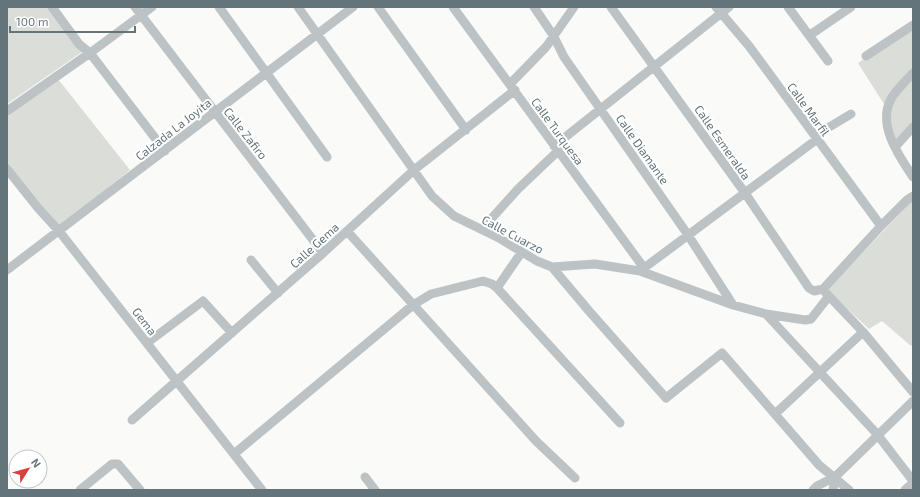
<svg xmlns="http://www.w3.org/2000/svg" width="920" height="497" font-family="'Exo 2',sans-serif">
	<rect width="100%" height="100%" fill="#fafaf8"/>
	<path fill="#dbded8" d="M7,7H49L82,52L7,104Z
		M913,27V71L884,104L858,63Z
		M913,76V123L896,143C882,109 891,102 913,76Z
		M58,79L130,170L60,227L18,180L7,164V114Z
		M913,200V344L911,346L882,321L869,329L827,290Z"/>
	<g fill="none" stroke-linecap="round" stroke-linejoin="round">
		<path stroke="#bdc3c5" stroke-width="9" d="M52,7L79,44L90,53L165,151
			M135,7L323,253
			M219,7L327,157
			M298,7L432,196L454,216L499,238L537,261L552,267L595,264L640,271L733,305L766,314L805,320L811,319L829,296
			M378,7L466,130
			M453,7L644,268
			M534,7L553,35L564,57L688,235L733,305
			M611,7L745,193L809,288L814,291L823,289L881,226L907,200L913,196
			M716,7L749,46L881,226
			M788,7L828,61
			M810,35L851,7
			M866,56L913,25
			M913,73C906,81 896,90 891,99C877,125 899,156 913,177
			M510,84L546,47L574,7
			M7,111L90,53L152,7
			M554,146L729,7
			M895,147L913,127
			M7,169L38,208L59,231L262,490
			M482,229L518,189L558,151
			M347,231L536,441L575,478
			M251,260L278,293
			M552,267L589,311L666,398L722,353L819,465L849,490
			M7,270L353,7
			M640,271L816,140L826,129L851,114
			M497,288L521,253
			M826,293L863,332L913,392
			M766,314L877,434L913,481
			M147,343L203,301L232,333
			M775,414L863,332
			M132,420L323,253L414,170L515,90
			M234,454L413,305L431,294L483,281L492,284L497,288L620,423
			M365,477L375,490
			M80,490L112,464H118L140,490
			M813,490L817,486L835,477L913,401
			M833,490L835,477
			M905,490L913,483"/>
	</g>
	<g text-anchor="middle" dominant-baseline="central" stroke-width="4" stroke-linejoin="round" paint-order="stroke">
		<g font-size="12" fill="#63757a" stroke="#fff">
			<text transform="translate(809 109) rotate(54)">Calle Marfil</text>
			<text transform="translate(173 129) rotate(-38)">Calzada La Joyita</text>
			<text transform="translate(558 131) rotate(54)">Calle Turquesa</text>
			<text transform="translate(246 133) rotate(52)">Calle Zafiro</text>
			<text transform="translate(723 142) rotate(55)">Calle Esmeralda</text>
			<text transform="translate(643 149) rotate(55)">Calle Diamante</text>
			<text transform="translate(513 234) rotate(28)">Calle Cuarzo</text>
			<text transform="translate(314 245) rotate(-42)">Calle Gema</text>
			<text transform="translate(145 321) rotate(52)">Gema</text>
		</g>
	</g>
	<rect width="920" height="497" fill="none" stroke="#63757a" stroke-width="16"/>
	<g transform="translate(28 469) rotate(53)"><circle r="19" fill="#ffffff" stroke="#c1c8ca"/>
	<path d="M0-3L7 15L0 10L-7 15Z" fill="#d4433e"/>
	<text y="-6" font-size="11" font-weight="bold" text-anchor="middle" fill="#63757a">N</text>
	</g>
	<path d="M10 26v6h125v-6" fill="none" stroke="#63757a" stroke-width="2"/>
	<text x="16" y="26" font-size="12" fill="#63757a" stroke="#ffffff" stroke-width="3" paint-order="stroke">100 m</text>
</svg>
